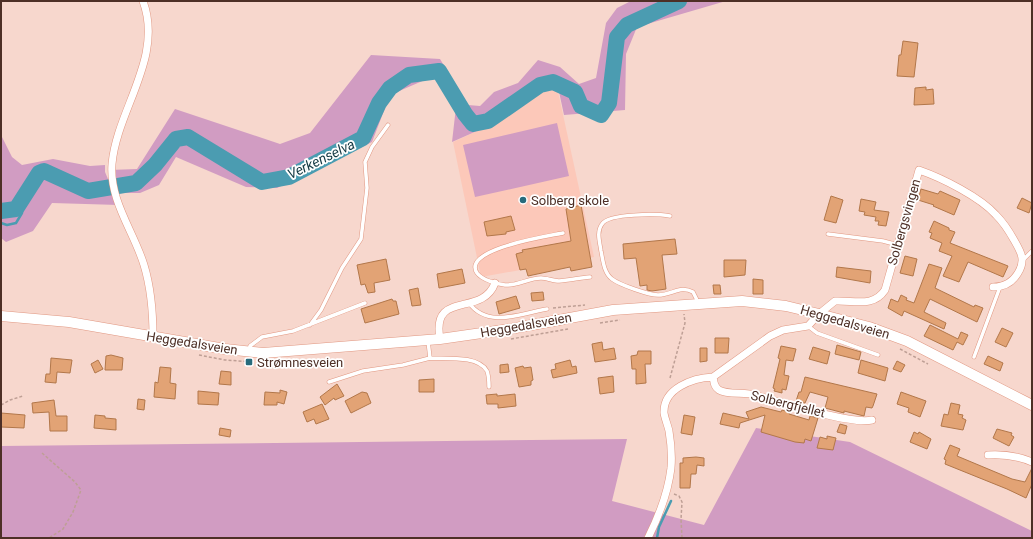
<svg xmlns="http://www.w3.org/2000/svg" width="1033" height="539" font-family="Roboto,sans-serif">
	<rect width="100%" height="100%" fill="#f7d7cd"/>
	<path fill="#fcc8b9" d="M539,83L557,87L594,257L481,277L453,142L495,123L525,99Z"/>
	<path fill="#d19cc2" d="M631,1H726L637,27L626,54L625,110L564,115L558,87L538,83L524,99L495,123L452,142L456,107L434,76L390,95L372,142L277,188L246,187L176,157L159,185L140,193H117L109,170L137,169L175,109L280,144L310,133L371,55L440,59L468,105L480,106L494,92L518,83L538,60L560,67L579,84L596,78L606,23L617,8Z
		M557,123L569,176L475,197L463,145Z
		M1,135L12,157L22,165L53,159L90,166L105,165V172L119,205L52,203L33,231L6,242L1,238Z
		M756,428L850,442L1032,531V538H1V446L627,439L612,501L704,525Z"/>
	<g fill="none" stroke-linecap="round" stroke-linejoin="round">
		<path stroke="#4b9cb1" stroke-width="2.5" d="M1,223L7,225L16,223L22,213L21,201
			M657,538L659,527L671,501"/>
		<path stroke="#4b9cb1" stroke-width="16" d="M1,211L16,209L39,173L44,171L88,191L136,183L155,165L176,139L188,137L262,182L289,177L363,138L379,103L390,88L409,75L439,71L465,114L473,124L488,121L540,85L553,82L575,92L581,106L601,115L609,103L617,37L627,25L679,1"/>
	</g>
	<path fill="#e2a375" stroke="#b2774a" d="M903,41L918,43L914,77L897,76L899,55H901Z
		M926,87V90L933,89L934,104L914,105L915,88Z
		M921,189L938,194L940,191L960,200L954,215L933,206L934,205L918,200Z
		M831,196L843,200L836,223L824,220Z
		M1022,198L1032,203L1029,213L1017,208Z
		M861,199L876,202L874,210L889,212L886,226L878,225L879,221H875L876,217L864,215L865,212L859,211Z
		M581,205L592,267L571,271L570,267L528,276L526,269L520,270L516,254L523,252L522,250L571,241L566,209Z
		M511,216L515,230L506,232V234L487,236L484,222Z
		M934,221L949,228V230L955,232L950,243L1008,266L1003,277L968,262L959,282L943,276L952,256L939,251L942,243L930,238L932,233L929,232Z
		M675,239L677,254L662,255L666,289L652,291L647,290V285L640,286L636,258L624,259L623,244Z
		M905,256L917,259L913,276L900,273Z
		M386,259L390,280L374,283L375,292L368,293L365,284L361,285L357,265Z
		M724,260H746L745,275L724,277Z
		M929,264L942,268L935,288L974,307L975,305L983,308L977,322L930,299L924,312L946,323L944,329L904,311L902,316L888,308L891,299L898,302L901,295L907,298L906,300L914,303Z
		M837,267L871,271L870,283L836,277Z
		M462,269L465,283L439,288L437,274Z
		M753,279L763,280V294H753Z
		M713,285H720L721,294H714Z
		M418,288L421,305L412,306L409,290Z
		M543,292L544,300L532,301L531,293Z
		M516,296L520,308L499,314L496,302Z
		M392,299L393,301H396L399,314L365,323L361,309Z
		M930,325L958,339L961,332L968,335L963,345L957,342L953,350L924,336Z
		M1002,328L1013,333L1006,347L995,342Z
		M715,338H729L728,353H715Z
		M602,342L603,350L614,348L616,359L595,362L592,344Z
		M837,345L861,352L859,360L835,354Z
		M781,346L796,349L793,361L786,360L784,375L789,376L786,390L782,389V393L774,391L775,389L773,388L780,359L778,358Z
		M813,347L830,352L827,364L809,359Z
		M700,348H707V361L700,362Z
		M638,351H651V364H645L646,383L636,384V369H632L631,356L637,355Z
		M111,355L123,358L122,370H105L106,356Z
		M988,356L1003,363L1000,371L984,364Z
		M51,358L72,360L70,373L57,372L56,383L45,382L46,374H50Z
		M98,360L103,369L95,373L91,364Z
		M570,360L572,367L576,366L577,373L553,378L551,370L556,369L555,364Z
		M861,360L888,368L885,381L858,373Z
		M897,361L905,365L901,372L893,369Z
		M508,364L509,372L500,373V365Z
		M523,366L524,368L531,367L533,380L531,381V385L519,387L515,368Z
		M160,367L171,368L170,383L176,384L175,399L154,397L155,382L158,383Z
		M221,371L231,372V385L219,384Z
		M613,376L614,392L600,394L598,378Z
		M805,377L877,394L873,406L872,408L866,407L864,416L844,411V413L825,408L828,397L810,392L805,403L796,401L799,392H801Z
		M434,379V392H419V380Z
		M337,384L344,396L335,400L334,398L325,405L320,397Z
		M280,390L287,392L284,404L277,402V405H264L265,392L280,393Z
		M198,391L219,393L218,405L198,404Z
		M362,392L367,393L371,403L351,413L345,401Z
		M901,392L926,401L920,417L908,412L909,408L897,404Z
		M497,394V396L515,394L516,406L498,408V404H487L486,395Z
		M138,399L145,400L144,410L137,409Z
		M54,400L56,416H67V431H50L49,412L33,413L32,403Z
		M951,403L960,405L958,414L963,415L962,418L966,420L963,430L941,426L944,414L948,415Z
		M322,404L329,419L316,424L314,419L307,422L303,412Z
		M761,407L781,412L782,410L789,412V414L809,420L810,416L818,418L811,441L805,439L804,443L795,442L761,432L765,415L740,423L739,428L720,424L723,413L749,419L746,412Z
		M1,413L25,415L24,428L1,427Z
		M95,415L105,416V418L116,419V430L94,428Z
		M684,415L695,417L692,435L681,433Z
		M840,424L847,426L845,434L837,432Z
		M220,428L231,430L230,437L219,435Z
		M997,429L1012,433L1011,435L1014,437L1009,446L993,438Z
		M914,432L918,434L919,432L931,439L927,449L910,442Z
		M827,436L836,438L833,450L817,448L820,437L827,439Z
		M950,445L960,449L957,456L1012,479L1025,482L1032,468V484L1026,498L1007,489L945,464L946,460L944,459Z
		M696,457L704,458V466L697,465L696,474H691L690,488H680V463H683V458Z"/>
	<g fill="none" stroke-linecap="round" stroke-linejoin="round">
		<g stroke="#e19781" stroke-width="4.5">
			<path id="lane" d="M670,216C658,214 609,213 602,224C596,232 600,243 601,251C603,261 604,273 612,279C620,285 649,295 658,295C672,295 680,285 693,292L698,302
				M563,233C549,236 461,249 477,273C482,280 497,284 505,285C517,286 529,278 541,278C547,278 553,281 559,281C569,280 580,278 590,277
				M828,234L883,241L898,245
				M1023,260L1032,251
				M469,303C488,329 522,313 547,309
				M310,325L321,310L342,268L361,239L367,188L365,162L372,147L388,125
				M808,326L817,333L878,355
				M249,351L250,346L262,337L293,331L365,303
				M974,357L1000,287
				M430,358C446,359 478,355 487,371C489,376 489,382 489,387
				M329,382L363,371L403,365L430,358L428,341"/>
		</g>
		<g stroke="#e19781" stroke-width="8">
			<path id="street" d="M143,1C164,58 117,109 112,164C109,200 134,232 144,265C151,288 153,313 153,337
				M440,339C431,289 482,318 495,283
				M872,420C851,425 779,402 755,395C745,392 727,395 719,390C714,387 714,382 713,377L770,336L783,330L808,326L819,314L835,301C854,300 873,308 885,290L919,170C942,178 980,197 996,215C1003,222 1009,231 1014,240C1021,252 1026,260 1018,273C1012,283 1004,287 993,287
				M988,455C1004,454 1018,456 1032,462
				M648,538C659,516 668,493 671,468C672,456 671,443 669,431C668,426 665,419 664,413C663,388 693,378 713,377"/>
		</g>
		<g stroke="#e19781" stroke-width="11">
			<path id="secondary" d="M1,316L69,322L225,349L263,353L440,339L510,329L613,310L742,301L786,306L819,314L869,327L907,341L1032,405"/>
		</g>
		<path stroke="#be9f95" stroke-width="1.5" stroke-dasharray="3 2" stroke-linecap="butt" d="M553,308L585,305
			M600,323L620,320
			M511,339L568,329
			M900,349L928,364
			M199,355L225,360L253,362
			M670,378L685,323L684,314
			M1,405L10,400L23,396
			M42,453L75,482L81,490L73,512L63,529L49,538
			M674,494L679,496L682,502L681,519L682,538"/>
		<use href="#lane" stroke="#fff" stroke-width="3.5"/>
		<use href="#street" stroke="#fff" stroke-width="7"/>
		<use href="#secondary" stroke="#fff" stroke-width="10"/>
	</g>
	<g fill="#276b7c" stroke="#fff" stroke-width="1.5">
		<circle cx="523" cy="200" r="4"/>
		<rect x="245" y="358" width="8" height="8" rx="2"/>
	</g>
	<g text-anchor="middle" dominant-baseline="central" stroke-width="3.5" stroke-linejoin="round" paint-order="stroke">
		<g font-size="13" fill="#4d2f26" stroke="#fff" text-anchor="start">
			<text x="531" y="200">Solberg skole</text>
			<text x="257" y="362">Strømnesveien</text>
		</g>
		<g font-size="13" fill="#4d2f26" stroke="#fff">
			<text transform="translate(904 222) rotate(-74)">Solbergsvingen</text>
			<text transform="translate(845 322) rotate(16)">Heggedalsveien</text>
			<text transform="translate(526 325) rotate(-10)">Heggedalsveien</text>
			<text transform="translate(192 343) rotate(9)">Heggedalsveien</text>
			<text transform="translate(788 404) rotate(14)">Solbergfjellet</text>
		</g>
		<g font-size="14" font-style="italic" fill="#133943" stroke="#fff">
			<text transform="translate(321 159) rotate(-26)">Verkenselva</text>
		</g>
	</g>
	<rect width="1033" height="539" fill="none" stroke="#4d2f26" stroke-width="4"/>
</svg>
